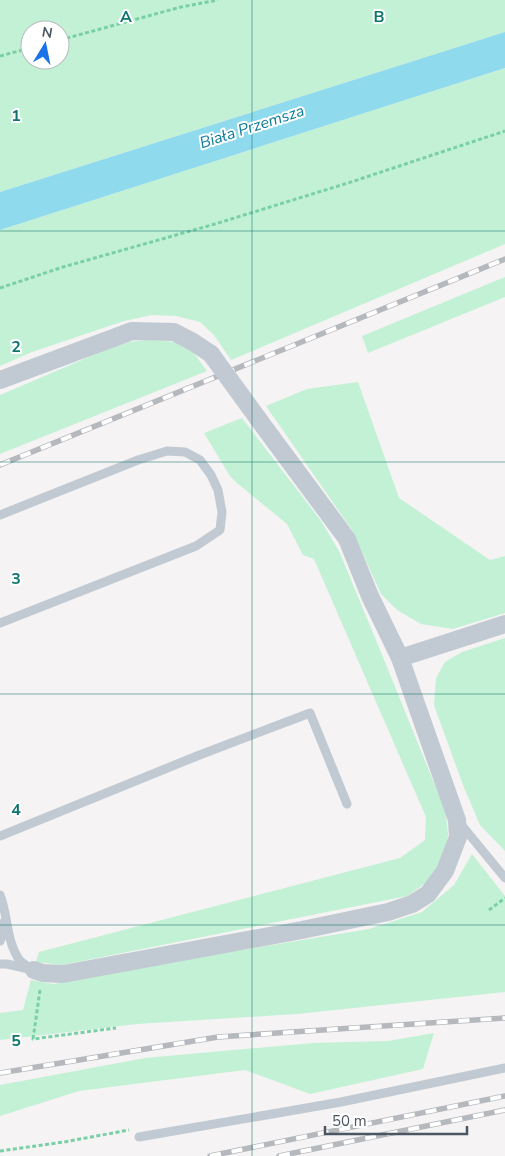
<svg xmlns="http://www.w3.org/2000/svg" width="505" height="1156" font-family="'Nunito Sans',sans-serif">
	<rect width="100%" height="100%" fill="#f5f3f3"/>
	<path fill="#c3f1d5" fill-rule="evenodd" d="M0,0H505V32L0,192ZM30,30H60V60H30Z
		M505,68V244L231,360L214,335L200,322L176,316L152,315L124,321L32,352L0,366V230Z
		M505,277V297L368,353L362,336Z
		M147,340C161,341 178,340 189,349C196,354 201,364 207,371L0,454V395L110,348L129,342Z
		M358,382L399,498L490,560L505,556V613L453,629L421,624L397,610L381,594L352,530L266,406L307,389Z
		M242,418L321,521L339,551L385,662L442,803L446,816L448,834L446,855L426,883L407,896L62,965L36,962L39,952L400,858L425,840L426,817L314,559L303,555L287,524L237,483L230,476L204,433Z
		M505,638V851L480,825L463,785L434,705L436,678L445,662L462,652Z
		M472,854L505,896V992L297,1014L137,1024L0,1040V1013L23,1010L31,980L54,984L151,965L369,929L422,912L454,885Z
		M434,1033L423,1069L310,1094L245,1070L79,1091L0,1116V1085L145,1058L313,1043L388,1041Z"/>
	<path fill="#90daee" d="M505,32V68L0,230V192Z"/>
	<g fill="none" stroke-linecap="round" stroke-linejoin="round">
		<path stroke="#7ad0a6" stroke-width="3" stroke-dasharray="4 2.5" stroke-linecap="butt" d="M60,40L181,7L218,0
			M0,56L30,48
			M0,288L63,267L215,224L348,183L505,131
			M489,910L505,898
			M40,990L33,1039L116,1028
			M0,1151L64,1142L129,1130"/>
		<path stroke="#c1cad2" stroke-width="9" d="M0,515L138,460L167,451L185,452L200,460L211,475L218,490L222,512L220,530L196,546L0,623
			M459,822L505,878
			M0,836L197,756L310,713L347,804
			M0,895C8,915 6,939 18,958C21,963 29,967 34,970
			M0,941L4,931V922
			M0,964H7L29,969
			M139,1137L341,1102L505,1068"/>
		<path stroke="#c1cad2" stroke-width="18" d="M0,380L132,331L174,332L193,342L211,354
			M400,658L505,624
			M34,970L43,973L63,974L302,930L388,912L412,904L428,894L445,871L458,837L457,820L400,658L370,596L347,539L259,420"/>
		<g stroke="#b5b8bd" stroke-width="5.5">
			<path id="rail" d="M0,465L505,259
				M0,1073L218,1037L505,1018
				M210,1156L505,1096
				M279,1156L505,1110"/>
		</g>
		<use href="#rail" stroke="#fff" stroke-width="4" stroke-dasharray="11" stroke-linecap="butt"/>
		<path stroke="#c1cad2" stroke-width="18" d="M211,354L259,420"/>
	</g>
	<path fill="none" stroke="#0f766e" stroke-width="1" stroke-opacity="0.55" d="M252,0V1156M0,231H505M0,462H505M0,694H505M0,925H505"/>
	<g text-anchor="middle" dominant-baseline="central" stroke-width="4" stroke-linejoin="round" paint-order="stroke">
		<g font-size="16" font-style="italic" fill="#0c7c9b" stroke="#fff">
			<text transform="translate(252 127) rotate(-18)">Biała Przemsza</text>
		</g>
	</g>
	<g font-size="16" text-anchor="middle" font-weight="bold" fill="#0f766e" stroke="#fff" stroke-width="4" stroke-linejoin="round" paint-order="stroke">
		<text x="126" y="22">A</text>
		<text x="379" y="22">B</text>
		<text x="16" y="121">1</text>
		<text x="16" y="352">2</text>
		<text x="16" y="584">3</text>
		<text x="16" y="815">4</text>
		<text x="16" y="1046">5</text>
	</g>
	<g transform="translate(45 45) rotate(10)"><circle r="24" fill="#ffffff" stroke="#b7bbc0"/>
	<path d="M0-4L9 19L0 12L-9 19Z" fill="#1a73e8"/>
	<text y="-8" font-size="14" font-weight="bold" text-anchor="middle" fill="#4a5661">N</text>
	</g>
	<path d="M325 1126v8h142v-8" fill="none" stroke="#4a5661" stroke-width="2.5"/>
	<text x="332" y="1126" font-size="15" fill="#4a5661" stroke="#ffffff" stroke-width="4" paint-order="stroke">50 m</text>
</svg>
